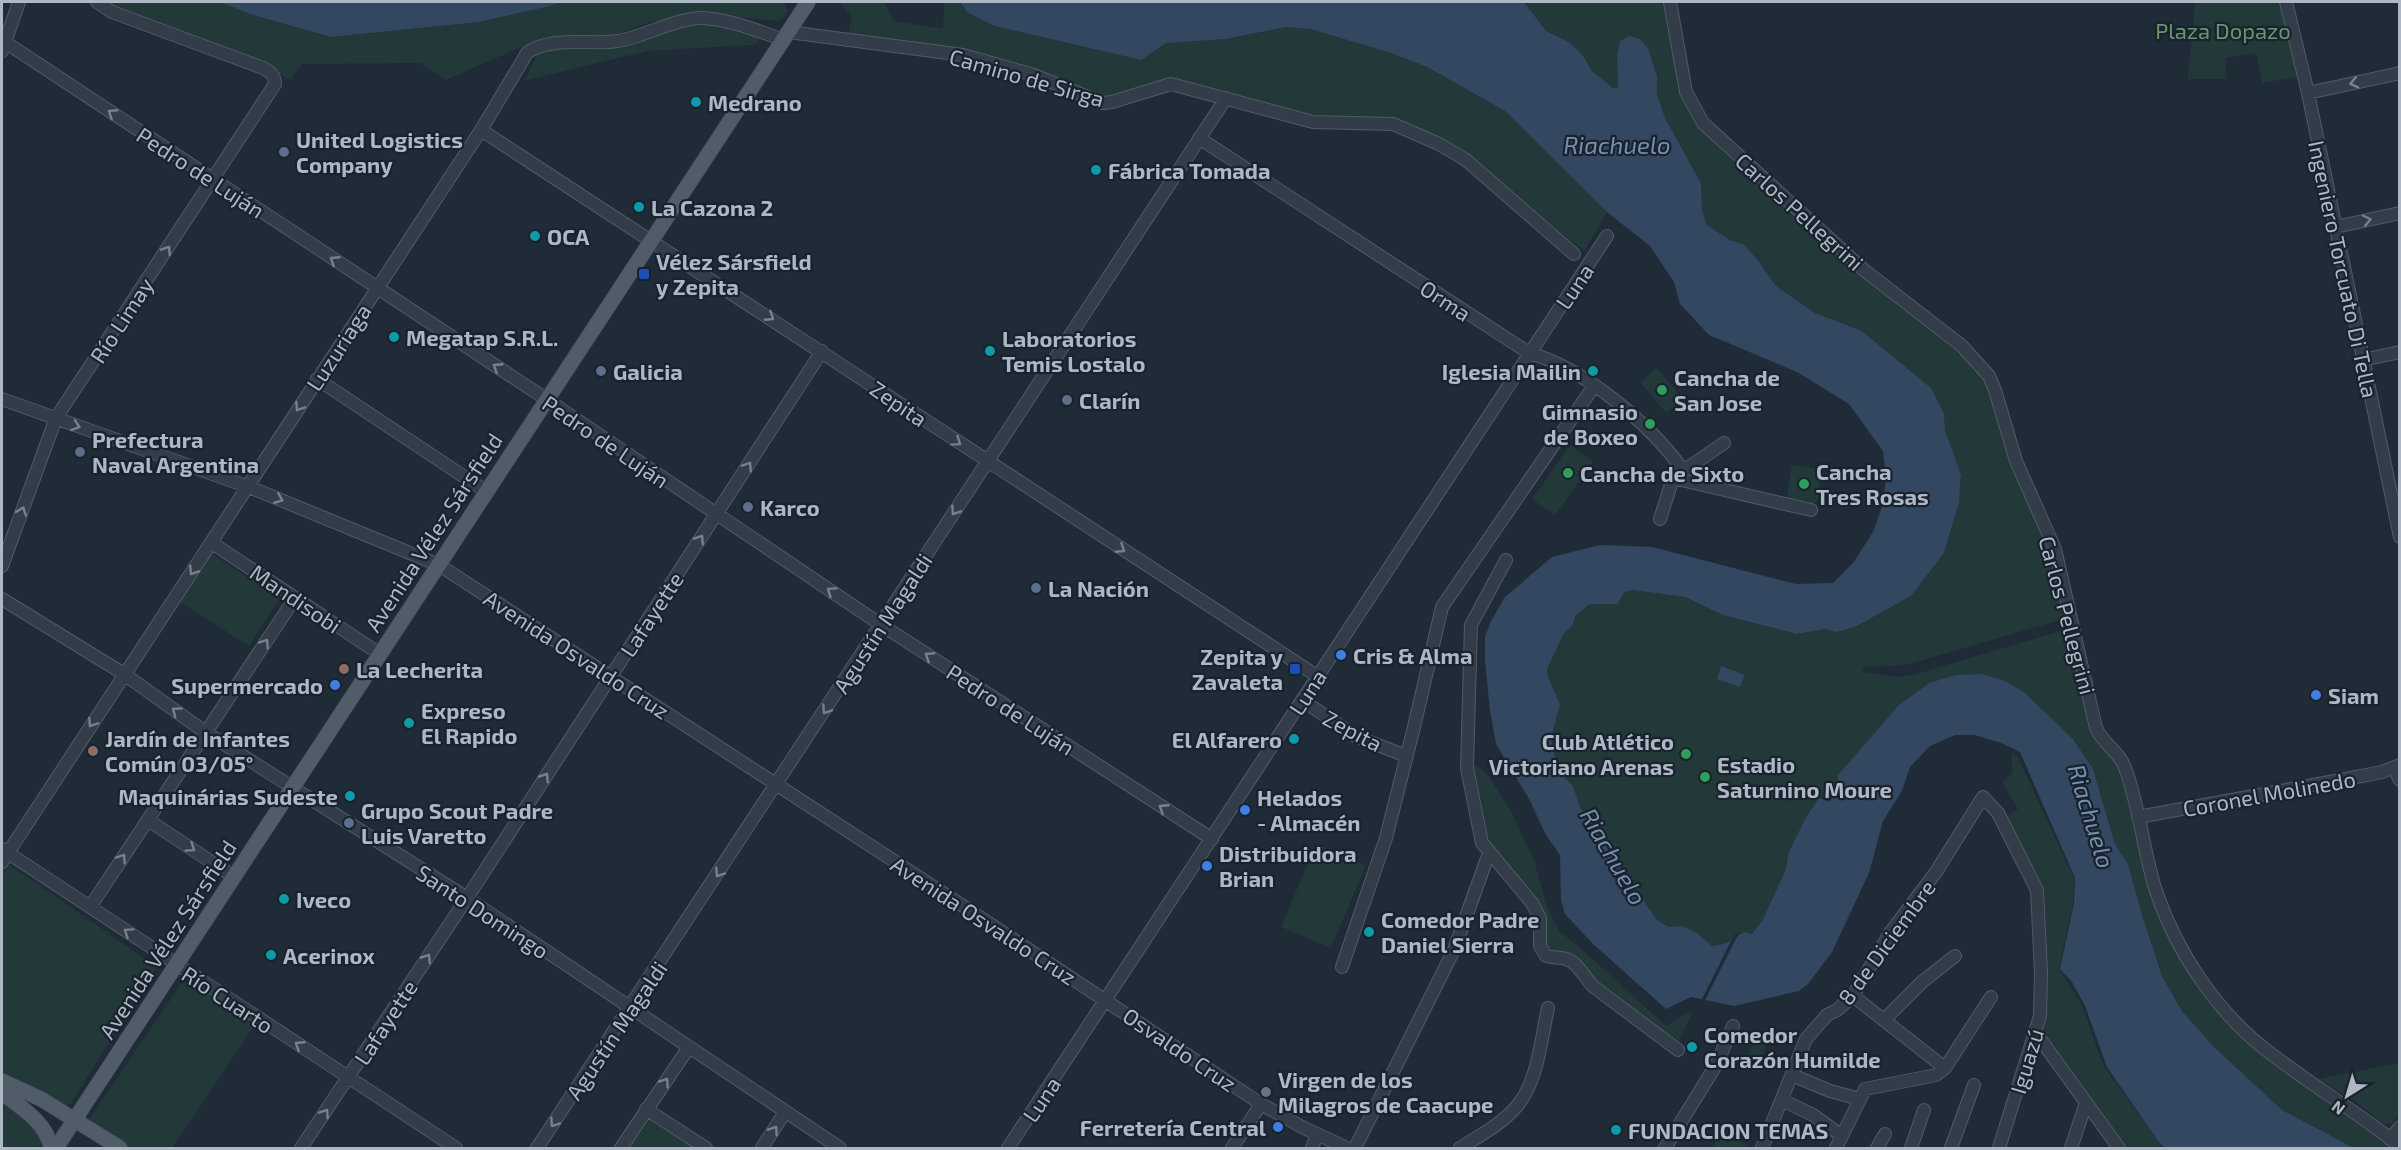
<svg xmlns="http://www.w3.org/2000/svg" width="2401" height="1150" font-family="'Exo 2',sans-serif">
	<rect width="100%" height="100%" fill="#202b38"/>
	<path fill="#223839" d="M105,2H220L250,14L331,37L479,22L550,6L560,2H784L788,11L782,19L777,21L700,13L650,22L609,37L539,39L446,80L420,63L302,64L291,80L217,44L115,8Z
		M838,2H884L894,21L943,29L944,2H960L967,12L994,26L1141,60L1166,43L1231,39L1286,27L1309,29L1391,53L1427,67L1505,111L1607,212L1584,251L1466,155L1436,138L1387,117L1297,114L1173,79L1107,99L1037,71L987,56L848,34L852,16Z
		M1524,2H1665L1682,92L1692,117L1708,137L1881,291L1964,356L1985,380L1993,400L2003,443L2052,553L2067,613L2060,620L1906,665L1865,667L1862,672L1897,677L1916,674L2061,631L2072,634L2090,718L2119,761L2154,893L2209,994L2393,1148H2354L2282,1110L2214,1047L2182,1011L2162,976L2143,918L2128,864L2115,844L2093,769L2073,739L2049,717L1898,706L1838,775L1836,790L1830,802L1788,854L1786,868L1762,921L1752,934L1744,933L1727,943L1712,946L1697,933L1682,926L1669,927L1657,920L1597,833L1595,821L1581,809L1573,786L1558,770L1551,739L1560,704L1548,677L1547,668L1564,633L1572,626L1576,615L1590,604H1618L1624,592L1633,590L1685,597L1723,615L1795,634L1825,629L1837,632L1857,626L1911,596L1944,553L1959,502L1961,475L1945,430L1944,414L1931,388L1862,331L1815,313L1776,286L1757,259L1743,244L1730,240L1707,225L1702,210L1701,183L1665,118L1657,93V76L1648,49L1640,39L1629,36L1617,55L1618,88H1613L1592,71L1582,54L1569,42L1546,32Z
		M2195,2H2280L2297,77L2262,83L2256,53L2226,58V79H2188Z
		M703,22L755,35L759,42L752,45L647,51L524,81L540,49L619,48L694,23Z
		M1657,368L1683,399L1666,413L1640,382Z
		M1570,445L1593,462L1555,515L1532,499Z
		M1792,465L1822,469L1818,499L1811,510L1786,504Z
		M210,553L280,598L249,646L179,601Z
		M2012,751L2018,757L2074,879L2073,903L2059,969L2082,1005L2103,1065L2163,1148H2123L2045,1035L2042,1021L2044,933L2046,926L2044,887L2034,868L2027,862L2004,818L2018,809L2002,782L2012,773Z
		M1473,763L1487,774L1510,809L1534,860L1547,907L1559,931L1586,953L1666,1026L1688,1012L1692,1014L1677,1045L1612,992L1593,982L1546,947L1544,927L1489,847L1472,774Z
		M1316,844L1366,865L1331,948L1281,927Z
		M7,863L157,967L71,1103L63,1108L2,1073V871Z
		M190,980L256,1023L172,1148H128L87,1122L181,984Z
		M1755,1036L1767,1041L1759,1071L1743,1069Z
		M2399,1063V1115L2391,1124L2383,1123L2359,1104L2319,1079Z
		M2,1099L19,1109L43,1138L39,1148H2Z
		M650,1116L699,1148H628Z
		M1721,1130L1751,1148H1712Z"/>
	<path fill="#334761" d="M220,2H560L550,6L479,22L331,37L250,14Z
		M960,2H1524L1546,31L1569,42L1582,54L1592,71L1613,88H1618L1617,55L1620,41L1629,36L1640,39L1648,48L1657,76V93L1665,118L1701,183L1702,210L1707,225L1730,240L1743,244L1757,259L1776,286L1815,313L1862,331L1931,388L1944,414L1945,430L1961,475L1959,502L1944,553L1911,596L1857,626L1837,632L1825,629L1796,634L1723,615L1685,597L1633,590L1624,592L1618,604H1590L1576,615L1572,626L1564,633L1547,669L1548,677L1560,704L1551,739L1558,770L1573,786L1581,809L1595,821L1597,833L1657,920L1669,927L1682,926L1697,933L1712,946L1727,943L1744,932L1752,934L1762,921L1786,869L1788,854L1806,817L1819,798L1830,802L1836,790L1838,775L1898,706L1929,683L1956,675L1982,674L2005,681L2025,693L2073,739L2093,769L2115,844L2128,864L2143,918L2162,976L2182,1011L2214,1047L2282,1110L2354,1148H2165L2158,1141L2107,1067L2085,1006L2072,982L2060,969L2074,903L2075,878L2020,752L2001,743L1975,735H1955L1930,746L1910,767L1902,791L1883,821L1869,873L1832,952L1808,984L1799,991L1734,1006L1691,997L1666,1009L1593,944L1565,914L1561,900L1560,855L1546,835L1529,799L1496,744L1490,711L1485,661V637L1491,621L1505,597L1552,557L1600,545L1652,547L1796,584L1833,583L1853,563L1873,532L1883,504L1886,478L1883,451L1849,404L1797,372L1709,335L1680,304L1674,282L1650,246L1607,212L1505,111L1427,67L1391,53L1310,29L1286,27L1227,39L1166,43L1141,60L994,26L967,12Z
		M1721,666L1745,675L1740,687L1717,679Z"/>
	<path fill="#202b38" d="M1740,931L1704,1002L1701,1001L1734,935Z"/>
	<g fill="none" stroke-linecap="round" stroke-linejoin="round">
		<g stroke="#515b66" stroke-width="14">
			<path id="minor" d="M1670,2L1686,92L1703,123L1864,270L1962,346L1989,376L1995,390L2016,461L2055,549L2096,728C2103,744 2120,752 2125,768C2140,807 2143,851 2156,891C2177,953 2218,1014 2270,1053C2312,1085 2358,1113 2400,1146
				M2286,2L2308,93L2400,537
				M789,32L963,55L1034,75L1103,103L1112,102L1171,84L1313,122L1393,124L1439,144L1466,160L1574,254
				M2,40L546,399L880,624L1212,839
				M2,51L19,2
				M2308,93L2400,73
				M481,130L1317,676
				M1199,138L1529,353C1584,368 1650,424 1683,470
				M2335,227L2400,213
				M2362,360L2400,352
				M317,379L487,492
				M2,399L249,487L439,565L951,898L1261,1104L1302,1127L1347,1148
				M1673,478L1811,510
				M1660,519L1673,478L1724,443
				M212,543L380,654
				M1506,560L1471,625L1467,768L1482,843L1532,903L1540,918V946L1546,956C1553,958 1560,957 1566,959C1579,963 1584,978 1594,987L1678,1050
				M2,566L56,418L275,84C275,75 270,72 263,68L112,12L97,2
				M2,599L124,674L205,732L467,898L840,1148
				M1302,700L1355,736L1406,756
				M2394,768L2400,780
				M2138,817L2346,779L2382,772L2400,765
				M148,820L234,877
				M2,849L456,1148
				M2,862L481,130L527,53C548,36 594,45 618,41C643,37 679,17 703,18C731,20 757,30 783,40
				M90,907L295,598
				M1342,967L1386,838L1414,727L1442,607L1594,386
				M1853,996L1945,1068
				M1884,1020L1922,982L1955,956
				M2035,1032L2119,1148
				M1792,1075L1830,1091L1860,1099
				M1782,1100L1813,1115L1842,1136
				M646,1109L706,1148
				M2390,1139L2400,1127
				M301,1148L467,898L822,351
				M537,1148L1226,98
				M621,1148L689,1047
				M762,1148L785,1112
				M1008,1148C1208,845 1405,539 1607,236
				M1232,1148L1261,1104
				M1312,1148L1317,1135
				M1355,1148L1454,950L1489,853
				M1460,1148C1479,1136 1502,1124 1517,1106C1538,1081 1541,1039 1548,1008
				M1665,1148L1716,1065L1733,1026
				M1762,1148L1806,1039L1827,1015L1837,1010L1853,996L1890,933L1936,872L1983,797L1998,813L2037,890L2041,972L2040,1016L1999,1148
				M1836,1148L1865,1089L1936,1075L1945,1068L1991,997
				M1877,1148L1885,1134
				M1911,1148L1924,1110
				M1951,1148L1974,1085
				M2071,1148L2086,1103"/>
		</g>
		<g stroke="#3d4652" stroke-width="16">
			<path id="major" d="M2,1081L41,1099L120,1148
				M2,1093C21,1107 47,1123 51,1148
				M56,1148L808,2"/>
		</g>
		<use href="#minor" stroke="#333d49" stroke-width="12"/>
		<use href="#major" stroke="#515c69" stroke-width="15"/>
	</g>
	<defs><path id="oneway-chevron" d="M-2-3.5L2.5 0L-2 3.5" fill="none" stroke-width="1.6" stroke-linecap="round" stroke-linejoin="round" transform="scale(1.5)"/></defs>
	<g stroke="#77818d">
		<use href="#oneway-chevron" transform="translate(2354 83) rotate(167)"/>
		<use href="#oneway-chevron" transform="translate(112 113) rotate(-147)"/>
		<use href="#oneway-chevron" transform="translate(2367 220) rotate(-12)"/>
		<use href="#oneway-chevron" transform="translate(167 250) rotate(-57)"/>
		<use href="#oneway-chevron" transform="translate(334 260) rotate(-147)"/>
		<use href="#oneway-chevron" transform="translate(770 317) rotate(33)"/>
		<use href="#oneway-chevron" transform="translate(497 367) rotate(-147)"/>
		<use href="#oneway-chevron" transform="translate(299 407) rotate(123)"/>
		<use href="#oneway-chevron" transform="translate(76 426) rotate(19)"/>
		<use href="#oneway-chevron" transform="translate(957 442) rotate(34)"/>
		<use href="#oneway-chevron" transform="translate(748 466) rotate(-57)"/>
		<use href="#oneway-chevron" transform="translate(279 499) rotate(22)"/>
		<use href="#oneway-chevron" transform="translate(22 511) rotate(-70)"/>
		<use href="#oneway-chevron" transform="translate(955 511) rotate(124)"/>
		<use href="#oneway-chevron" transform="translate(700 539) rotate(-57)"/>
		<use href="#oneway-chevron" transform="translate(1121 549) rotate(33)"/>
		<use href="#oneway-chevron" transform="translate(193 571) rotate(123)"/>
		<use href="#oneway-chevron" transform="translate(831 591) rotate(-146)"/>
		<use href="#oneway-chevron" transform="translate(265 643) rotate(-56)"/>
		<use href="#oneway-chevron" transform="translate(929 656) rotate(-147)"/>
		<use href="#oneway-chevron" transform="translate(826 710) rotate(124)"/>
		<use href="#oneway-chevron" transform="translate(176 711) rotate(-144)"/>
		<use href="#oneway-chevron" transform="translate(92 723) rotate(123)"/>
		<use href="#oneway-chevron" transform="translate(545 777) rotate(-57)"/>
		<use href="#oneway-chevron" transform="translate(1163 808) rotate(-147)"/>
		<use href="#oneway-chevron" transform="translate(191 848) rotate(34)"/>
		<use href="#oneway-chevron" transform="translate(122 858) rotate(-56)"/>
		<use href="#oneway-chevron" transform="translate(719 873) rotate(123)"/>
		<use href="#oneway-chevron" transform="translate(128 932) rotate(-146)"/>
		<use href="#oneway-chevron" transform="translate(427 958) rotate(-57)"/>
		<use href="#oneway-chevron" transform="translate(299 1045) rotate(-147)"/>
		<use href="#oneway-chevron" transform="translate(665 1082) rotate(-56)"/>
		<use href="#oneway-chevron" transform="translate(325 1113) rotate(-56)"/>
		<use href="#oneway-chevron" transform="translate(554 1123) rotate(124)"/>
		<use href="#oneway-chevron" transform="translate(774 1130) rotate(-57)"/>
	</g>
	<g fill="#0f9aa8" stroke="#19222d" stroke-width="2">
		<circle cx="696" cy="102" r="6"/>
		<circle cx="1096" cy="170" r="6"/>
		<circle cx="639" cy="207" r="6"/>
		<circle cx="535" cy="236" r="6"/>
		<circle cx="394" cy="337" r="6"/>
		<circle cx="990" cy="351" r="6"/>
		<circle cx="1593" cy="371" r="6"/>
		<circle cx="409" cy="723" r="6"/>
		<circle cx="1294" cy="739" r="6"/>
		<circle cx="350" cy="796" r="6"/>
		<circle cx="284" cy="899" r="6"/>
		<circle cx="1369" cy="932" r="6"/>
		<circle cx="271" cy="955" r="6"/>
		<circle cx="1692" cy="1047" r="6"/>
		<circle cx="1616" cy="1130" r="6"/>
	</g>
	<g fill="#5c6f8a" stroke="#19222d" stroke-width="2">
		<circle cx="284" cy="152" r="6"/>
		<circle cx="601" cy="371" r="6"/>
		<circle cx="1067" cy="400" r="6"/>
		<circle cx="80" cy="452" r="6"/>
		<circle cx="748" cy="507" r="6"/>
		<circle cx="1036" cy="588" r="6"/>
		<circle cx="349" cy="823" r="6"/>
	</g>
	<g fill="#1a4fb4" stroke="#19222d" stroke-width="2">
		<rect x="638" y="268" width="12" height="12" rx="3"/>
		<rect x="1289" y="663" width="12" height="12" rx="3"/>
	</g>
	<g fill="#2e9e5b" stroke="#19222d" stroke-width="2">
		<circle cx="1662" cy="390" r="6"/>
		<circle cx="1650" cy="424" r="6"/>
		<circle cx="1568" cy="473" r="6"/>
		<circle cx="1804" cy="484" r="6"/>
		<circle cx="1686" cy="754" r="6"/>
		<circle cx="1705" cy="777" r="6"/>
	</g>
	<g fill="#3f7fe0" stroke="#19222d" stroke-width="2">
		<circle cx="1341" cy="655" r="6"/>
		<circle cx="335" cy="685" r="6"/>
		<circle cx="2316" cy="695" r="6"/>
		<circle cx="1245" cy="810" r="6"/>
		<circle cx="1207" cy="866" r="6"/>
		<circle cx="1278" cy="1127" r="6"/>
	</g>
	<g fill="#8d6e63" stroke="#19222d" stroke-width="2">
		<circle cx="344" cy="669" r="6"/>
		<circle cx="93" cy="751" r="6"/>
	</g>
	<circle fill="#6b7280" stroke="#19222d" stroke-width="2" cx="1266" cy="1092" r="6"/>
	<g text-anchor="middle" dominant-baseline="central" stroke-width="4.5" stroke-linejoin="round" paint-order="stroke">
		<g font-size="22" fill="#65966e" stroke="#19222d">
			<text x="2223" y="30">Plaza Dopazo</text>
		</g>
		<g font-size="22" fill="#aeb8c5" stroke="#19222d">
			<text transform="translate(1027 77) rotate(16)">Camino de Sirga</text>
			<text transform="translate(201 172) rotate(33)">Pedro de Luján</text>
			<text transform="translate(1800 211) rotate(42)">Carlos Pellegrini</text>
			<text transform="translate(2344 269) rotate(78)">Ingeniero Torcuato Di Tella</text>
			<text transform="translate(1574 286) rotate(-56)">Luna</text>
			<text transform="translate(1446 300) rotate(33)">Orma</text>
			<text transform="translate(121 320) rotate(-57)">Río Limay</text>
			<text transform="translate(338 347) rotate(-57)">Luzuriaga</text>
			<text transform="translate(899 403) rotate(34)">Zepita</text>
			<text transform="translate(606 441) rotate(34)">Pedro de Luján</text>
			<text transform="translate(433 532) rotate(-57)">Avenida Vélez Sársfield</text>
			<text transform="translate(296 598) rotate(34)">Mandisobi</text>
			<text transform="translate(651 614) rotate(-57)">Lafayette</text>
			<text transform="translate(2068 615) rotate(75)">Carlos Pellegrini</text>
			<text transform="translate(882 623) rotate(-57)">Agustín Magaldi</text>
			<text transform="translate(577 654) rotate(33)">Avenida Osvaldo Cruz</text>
			<text transform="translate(1307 692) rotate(-57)">Luna</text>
			<text transform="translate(1011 709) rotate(33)">Pedro de Luján</text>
			<text transform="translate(1353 730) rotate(28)">Zepita</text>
			<text transform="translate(2269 793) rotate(-10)">Coronel Molinedo</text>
			<text transform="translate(483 911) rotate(33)">Santo Domingo</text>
			<text transform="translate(984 920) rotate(33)">Avenida Osvaldo Cruz</text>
			<text transform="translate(167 939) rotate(-57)">Avenida Vélez Sársfield</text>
			<text transform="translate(1886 942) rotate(-54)">8 de Diciembre</text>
			<text transform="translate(228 999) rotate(33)">Río Cuarto</text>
			<text transform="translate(385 1022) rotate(-57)">Lafayette</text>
			<text transform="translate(616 1030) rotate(-56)">Agustín Magaldi</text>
			<text transform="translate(1180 1049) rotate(34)">Osvaldo Cruz</text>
			<text transform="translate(2026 1061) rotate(-73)">Iguazú</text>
			<text transform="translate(1041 1099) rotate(-56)">Luna</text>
		</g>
		<g font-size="22" font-weight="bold" fill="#aeb8c5" stroke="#19222d" text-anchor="start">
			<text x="708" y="102">Medrano</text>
			<text x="296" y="139">United Logistics<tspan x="296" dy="25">Company</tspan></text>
			<text x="1108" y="170">Fábrica Tomada</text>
			<text x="651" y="207">La Cazona 2</text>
			<text x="547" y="236">OCA</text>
			<text x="656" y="261">Vélez Sársfield<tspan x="656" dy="25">y Zepita</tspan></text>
			<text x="406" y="337">Megatap S.R.L.</text>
			<text x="1002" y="338">Laboratorios<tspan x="1002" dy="25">Temis Lostalo</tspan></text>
			<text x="613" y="371">Galicia</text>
			<text x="1581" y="371" text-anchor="end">Iglesia Mailin</text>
			<text x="1674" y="377">Cancha de<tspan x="1674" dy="25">San Jose</tspan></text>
			<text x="1079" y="400">Clarín</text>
			<text x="1638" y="411" text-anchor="end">Gimnasio<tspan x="1638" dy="25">de Boxeo</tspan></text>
			<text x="92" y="439">Prefectura<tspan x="92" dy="25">Naval Argentina</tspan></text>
			<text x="1816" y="471">Cancha<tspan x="1816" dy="25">Tres Rosas</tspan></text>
			<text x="1580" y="473">Cancha de Sixto</text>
			<text x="760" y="507">Karco</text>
			<text x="1048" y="588">La Nación</text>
			<text x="1353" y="655">Cris &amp; Alma</text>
			<text x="1283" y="656" text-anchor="end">Zepita y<tspan x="1283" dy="25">Zavaleta</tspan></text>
			<text x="356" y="669">La Lecherita</text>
			<text x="323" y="685" text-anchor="end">Supermercado</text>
			<text x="2328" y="695">Siam</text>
			<text x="421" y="710">Expreso<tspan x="421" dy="25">El Rapido</tspan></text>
			<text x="105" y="738">Jardín de Infantes<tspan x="105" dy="25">Común 03/05°</tspan></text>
			<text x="1282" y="739" text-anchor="end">El Alfarero</text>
			<text x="1674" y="741" text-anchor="end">Club Atlético<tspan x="1674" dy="25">Victoriano Arenas</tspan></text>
			<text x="1717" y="764">Estadio<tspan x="1717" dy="25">Saturnino Moure</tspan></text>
			<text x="338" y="796" text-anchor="end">Maquinárias Sudeste</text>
			<text x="1257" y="797">Helados<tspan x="1257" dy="25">- Almacén</tspan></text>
			<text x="361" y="810">Grupo Scout Padre<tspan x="361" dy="25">Luis Varetto</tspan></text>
			<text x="1219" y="853">Distribuidora<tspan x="1219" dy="25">Brian</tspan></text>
			<text x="296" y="899">Iveco</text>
			<text x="1381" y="919">Comedor Padre<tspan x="1381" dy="25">Daniel Sierra</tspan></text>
			<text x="283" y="955">Acerinox</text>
			<text x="1704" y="1034">Comedor<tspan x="1704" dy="25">Corazón Humilde</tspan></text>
			<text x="1278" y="1079">Virgen de los<tspan x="1278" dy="25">Milagros de Caacupe</tspan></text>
			<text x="1266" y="1127" text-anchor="end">Ferretería Central</text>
			<text x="1628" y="1130">FUNDACION TEMAS</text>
		</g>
		<g font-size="24" font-style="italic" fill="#758faf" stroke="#19222d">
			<text x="1617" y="144">Riachuelo</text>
			<text transform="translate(2092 816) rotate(73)">Riachuelo</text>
			<text transform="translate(1614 856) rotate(60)">Riachuelo</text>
		</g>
	</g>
	<rect width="2401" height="1150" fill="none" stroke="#aeb8c5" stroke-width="6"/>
	<g transform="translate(2347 1096) rotate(217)" stroke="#19222d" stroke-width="4.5" paint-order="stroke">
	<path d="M0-4.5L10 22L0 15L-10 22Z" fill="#aeb8c5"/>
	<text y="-9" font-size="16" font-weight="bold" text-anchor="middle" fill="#aeb8c5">N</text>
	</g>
</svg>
